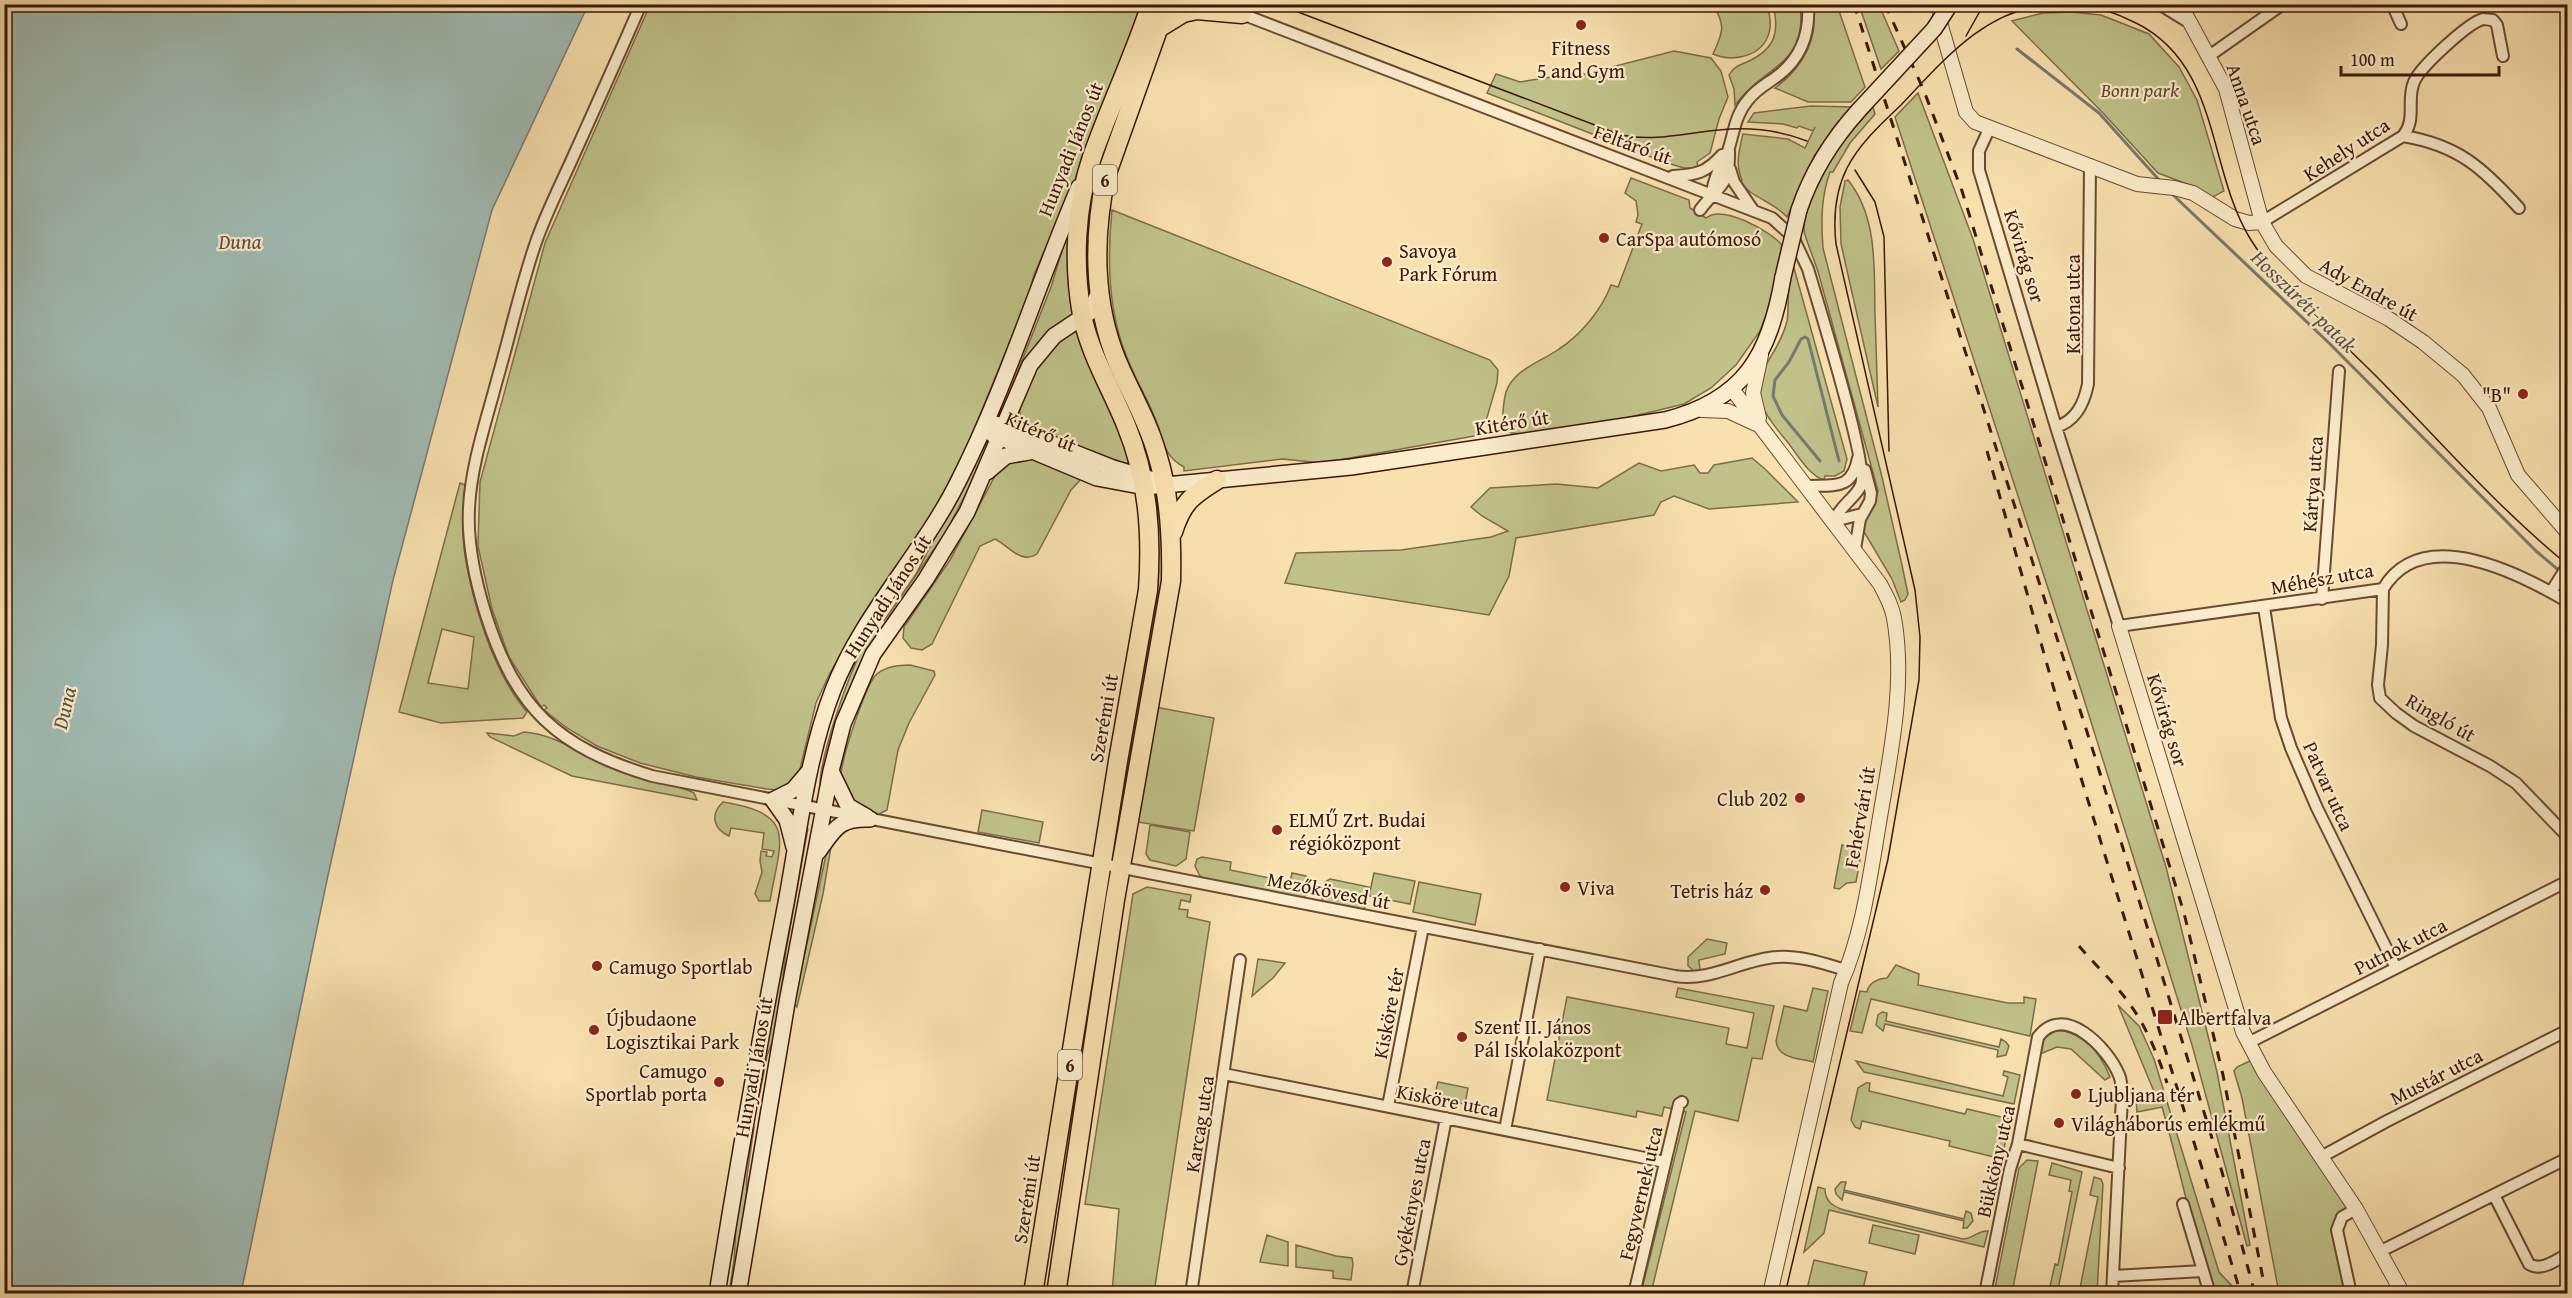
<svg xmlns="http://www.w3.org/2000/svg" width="2572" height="1298" font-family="'Gentium Book Plus',serif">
	<rect width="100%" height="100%" fill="#f9e1af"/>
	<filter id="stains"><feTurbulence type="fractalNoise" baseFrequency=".00333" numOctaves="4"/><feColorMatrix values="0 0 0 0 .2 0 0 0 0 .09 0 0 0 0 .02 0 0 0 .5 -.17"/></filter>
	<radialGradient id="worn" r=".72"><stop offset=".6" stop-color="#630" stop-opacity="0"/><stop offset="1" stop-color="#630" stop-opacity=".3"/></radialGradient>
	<path fill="#c0c289" stroke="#7d6c49" stroke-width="1.5" fill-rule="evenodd" d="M650,5H1141L1086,154L1034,275L1027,300L968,444L936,509L867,610L830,673L816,703L799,773L789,784L776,790L767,789L696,777L640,763L597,746L567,728L544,710L547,708L544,705L541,707L509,657L492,609L478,546L480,482L545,243Z
		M1713,5H1767C1769,12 1771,20 1770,28C1766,56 1735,63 1713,54C1723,33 1726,25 1713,5Z
		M1773,5H1800C1808,66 1765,64 1735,105L1734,89L1729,75C1733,67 1740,65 1747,62C1775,49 1780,33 1773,5Z
		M1813,5H1837L1865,87L1851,102H1808L1775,88C1802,68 1819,40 1813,5Z
		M1859,5H1879L1899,51L1881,69Z
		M2072,12L2101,15L2149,34L2179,67L2197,100L2224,191L2211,198L2187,184L2158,173L2103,113L2012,21L2043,13Z
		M1674,51L1711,58L1721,71L1728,97L1719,119L1710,153L1697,162L1698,168H1684L1664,162L1487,93L1496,74L1520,82L1564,75L1577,76Z
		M1918,93L1973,239L2166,867L2217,1072L2250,1245L2247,1246L2192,1045L2082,693L1895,117Z
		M1811,106L1852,107L1837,123L1814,156L1787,217C1773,201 1753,199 1740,182L1742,180C1735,164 1739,151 1743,134L1788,139L1805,148L1815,127L1813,131L1799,126L1797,128L1783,124L1748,122L1754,113Z
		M1873,107L1875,114L1850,143L1833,172H1830C1821,197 1821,222 1823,248L1882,477L1902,565L1908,594L1905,600L1901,602L1892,579L1863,530L1865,518L1873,507L1878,491L1819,275C1817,267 1804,235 1804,231C1804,183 1842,141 1873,107Z
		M1631,178L1689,200L1690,208L1706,218C1722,204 1770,231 1782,245L1769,307L1760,331L1736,365L1711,388L1684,404L1618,420L1527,434L1511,433L1502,424C1503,414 1503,402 1506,392C1514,369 1541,362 1559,349C1581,335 1602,309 1611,285L1618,287L1642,224L1636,222L1638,215L1636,201L1625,193Z
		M1848,180C1878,217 1874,269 1875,314C1876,345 1877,376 1878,407L1841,244L1840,207L1845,181Z
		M1112,210L1490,360L1498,370L1497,383L1486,421L1474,436L1322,463L1282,459L1184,471V467C1162,455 1164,439 1155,418C1146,396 1134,377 1126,355C1108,310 1107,258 1112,210Z
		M1069,227L1076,314C1025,345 1021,367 999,419L1051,287Z
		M1794,268L1847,459L1844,471L1835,476H1825L1824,480C1809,475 1799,457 1789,444C1770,420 1748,400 1765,367C1773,352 1783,339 1787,321C1790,305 1785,281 1794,268Z
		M1078,329L1115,415L1131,460L1126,464L1032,428C1026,424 1021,420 1020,413C1018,399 1038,363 1047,352C1056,342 1067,336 1078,329Z
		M991,438L975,476L946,532L884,621L916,574L984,443Z
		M1029,456L1082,478L1071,490L1037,554C1021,565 1008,545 995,539L980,546L932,644L922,650L911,648L903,638L904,627L950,560L996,474L1002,465Z
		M1752,458L1765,469L1798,502L1709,509L1674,496L1661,502L1654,515L1516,538L1509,576L1489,615L1285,583L1296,553L1401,550L1491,537L1508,531L1482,516L1471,507L1490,488L1556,484L1598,488L1639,463L1661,471L1694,465L1700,473H1708L1714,465Z
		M460,483L465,485C463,508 462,531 465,554C472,603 494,674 527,712L523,718L441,723L399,712ZM442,629L474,637L468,689L428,683Z
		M1160,501L1163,574L1116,847L1112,851L1155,513Z
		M875,627L877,634L858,668L839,714L820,787C818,759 856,649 875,627Z
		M910,665L934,671L935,675L909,723L898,750L887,810L877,815L853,805C850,797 843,787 841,779C839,764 865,688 875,676C883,667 898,665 910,665Z
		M1155,707L1214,718L1194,831L1137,822Z
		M524,732C562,735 584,759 618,771C643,780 670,782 694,793L697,800L572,776L490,737L487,733L514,736Z
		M723,802C799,814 780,841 770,901H759L755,894L762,872L760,861L761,851L767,852L766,856L772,857L774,851L762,849L764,833L731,828L729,836C713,829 710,814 723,802Z
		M982,810L1043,822L1039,843L978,832Z
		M1150,825L1190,832L1186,859L1176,866L1150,860L1146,854Z
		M808,828L786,951L777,1029L767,1056L760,1092L757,1099Z
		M1842,845L1862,849L1856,882L1847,883L1839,889L1834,888Z
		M831,847L823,894L797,1007L794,1003L826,855Z
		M1202,857L1231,862L1230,870L1290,882L1292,873L1306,876L1310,883L1308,893L1302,899L1205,879L1200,876L1195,866L1197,859Z
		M1374,873L1415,881L1410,904L1369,896Z
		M1330,879L1369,887L1364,911L1325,903L1322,900L1325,882Z
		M1419,882L1481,894L1475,925L1413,912Z
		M1147,887L1191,895L1190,902L1181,900L1179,909L1188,910L1187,917L1210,922L1154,1293H1112L1119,1209L1085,1204L1133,894Z
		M1707,939L1727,943L1725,954L1699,960L1700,970L1694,971L1688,966V957Z
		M1258,959L1285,963L1273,978L1252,996Z
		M1896,965L1919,974L1918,985L2008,1003H2024V997L2036,999L2030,1036L1871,999L1862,1033L1850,1031L1860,991L1867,992C1869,982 1877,979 1887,978Z
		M1678,988L1774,1006L1762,1059L1752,1058L1738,1121L1695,1111L1651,1293H1641L1686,1112L1664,1107L1662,1116L1637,1111L1636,1117L1547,1100L1567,997L1729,1028L1726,1044L1747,1048L1754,1013L1676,997Z
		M1813,988L1828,991L1813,1062C1799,1058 1778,1059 1776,1041L1784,1006L1807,1011Z
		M2118,1005L2139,1026L2154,1059L2219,1272L2232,1286L2234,1293H2210C2193,1231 2180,1169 2162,1107L2137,1112L2136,1100L2155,1094Z
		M1882,1012L1887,1013L1886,1021L1999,1047L2001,1039L2006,1042L2009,1046L2006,1055L1997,1057L1998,1050L1885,1024L1883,1031L1876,1025L1878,1015Z
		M2060,1030C2085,1035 2101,1054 2110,1077L2105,1080L2071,1049L2057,1047L2040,1054C2042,1040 2046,1032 2060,1030Z
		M2256,1058L2356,1209L2338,1224L2351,1293H2279L2242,1098L2234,1071L2237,1067Z
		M1856,1061L2003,1096L2008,1077L2003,1075L2004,1071L2020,1075L2014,1104L1864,1072Z
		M1438,1082L1468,1088L1465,1104L1434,1098Z
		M1866,1083H1870L1869,1091L1965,1114L1967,1109L2010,1119L2002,1159L1949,1146L1950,1141L1862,1121L1860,1129L1855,1127L1851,1120L1858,1088Z
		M754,1127L747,1176L746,1207L732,1293L729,1294L734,1260L737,1211L751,1128Z
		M2027,1160L2038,1161L2012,1293H1994L2019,1168Z
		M2052,1163L2082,1172L2057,1294L2052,1293L2053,1287L2050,1286L2055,1264L2058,1265L2072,1192L2069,1191L2071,1180L2049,1175Z
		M2094,1177L2101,1179L2103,1184L2097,1293H2079L2098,1197L2090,1195Z
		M1841,1182H1846L1844,1190L1964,1219L1966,1211L1971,1213L1973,1221L1967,1228H1963L1964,1221L1844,1192L1842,1200L1836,1194L1835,1189Z
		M1818,1187L1825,1189C1825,1201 1832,1206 1844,1210L1963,1239C1973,1239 1978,1230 1988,1231L1984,1247L1829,1210L1824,1233L1804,1252Z
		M1873,1225L1919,1235L1915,1254L1869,1243Z
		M1267,1235L1288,1242V1266L1260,1262Z
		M1296,1245L1336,1256L1352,1258L1353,1264L1351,1280L1333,1278V1271L1296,1267Z
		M1814,1260L1867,1272L1862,1293H1828L1807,1289Z"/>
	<path fill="#a1bbb4" stroke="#787970" stroke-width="1.5" d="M5,4L588,5L492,210L393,580L327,880L241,1293H5Z"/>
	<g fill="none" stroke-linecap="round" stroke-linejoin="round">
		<path stroke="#787970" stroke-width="3" d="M2017,49L2099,113L2160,181
			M2171,193L2329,343L2536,551L2568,578
			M1820,461L1782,415L1773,396L1775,380L1789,362L1801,339L1805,337L1808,339L1839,461"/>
		<g stroke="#6a4a32" stroke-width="14">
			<path id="minor" d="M641,4C619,55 596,106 573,157C560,186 545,215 535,245C520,289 510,335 497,380C486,422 471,465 469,508C467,545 475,580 486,615C516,709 557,747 652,776L1675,976C1712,982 1742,959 1777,957C1799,955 1825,964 1846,970
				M2159,4L2190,23
				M2392,4L2401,24
				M1242,14L1772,218L1793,237L1808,269C1817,300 1869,466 1861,485C1856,498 1841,504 1834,521
				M2209,56L2283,4
				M1990,127L1979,151V170L2056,427L2119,626L2383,589C2422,523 2519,573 2568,602
				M2403,136C2458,145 2483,168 2519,208
				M1730,169L1734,182L1753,210
				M1673,176C1697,175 1707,172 1722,155
				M1712,194C1713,179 1722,164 1728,151C1734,133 1735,115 1748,100C1757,88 1769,83 1780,74C1802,56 1810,32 1808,4
				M1700,210C1719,184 1730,188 1729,151
				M2262,222L2403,136C2417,119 2406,100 2414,82C2420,67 2468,23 2483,19C2486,19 2489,20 2493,20L2497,25L2503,56
				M2056,427C2076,421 2084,404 2088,384L2090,165
				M1808,486C1835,485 1852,490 1858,458
				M1834,521L1862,514
				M1855,549L1860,519L1870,501L1871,493L1865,470
				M2383,589L2382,645L2378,685L2380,698L2396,713L2414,726L2490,766L2516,783L2568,837
				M2551,592L2568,565
				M2322,599L2339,371
				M2264,607L2281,718L2291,748L2317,808L2396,968
				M2248,1043L2568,881
				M1224,1074L1665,1162
				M1388,1106L1423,927
				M1505,1130L1540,949
				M2018,1144L2119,1168
				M2321,1157L2387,1121L2568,1030
				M2494,1195L2529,1264C2542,1272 2555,1260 2568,1254
				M2183,1204L2210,1294
				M2381,1251L2568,1158
				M2113,1276L2203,1271
				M1191,1294L1240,960
				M1412,1294L1446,1118
				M1634,1294L1679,1104L1682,1102
				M1985,1294L2010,1169L2018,1144L2038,1037C2064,1002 2108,1048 2119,1075C2122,1082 2122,1090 2122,1097L2112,1294
				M2351,1294L2337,1230L2342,1217L2356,1209"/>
		</g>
		<g stroke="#6a4a32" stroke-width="16">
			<path id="tertiary" d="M1939,4L1941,26L1966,112L1975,122L2137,184L2174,188L2193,193L2235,219L2249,223L2262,222
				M2180,4L2226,89L2262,222L2276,246L2306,276L2389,319L2423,342L2463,375L2489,408L2518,475L2568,533
				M1732,389L1880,584C1886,595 1892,606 1894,618C1906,685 1890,756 1879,823C1870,876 1863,933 1841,983L1770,1294
				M1701,410L1728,411L1756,424
				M1759,418L1753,393L1761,355
				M2119,626L2243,1032L2264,1072L2356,1209L2403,1294"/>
		</g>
		<g stroke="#3a1709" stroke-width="18">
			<path id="secondary" d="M1799,210C1812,171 1832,140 1859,110
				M995,424L1025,433L1113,468L1150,479
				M992,434L1097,478L1145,487L1351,467L1665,420C1745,400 1770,354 1783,277
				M987,472L1006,456L1029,452
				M831,771L848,806L867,817
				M794,847L787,820L773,800L793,790L810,770
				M818,852C835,829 838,818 870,819
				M717,1294C738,1163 761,1033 786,903C799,833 807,757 833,690C862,615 922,554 958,482C1006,388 1037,285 1079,187
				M738,1294L788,997L831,771L843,724L873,654L926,579L967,512L1030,365L1054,336L1090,312L1100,290"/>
		</g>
		<g stroke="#3a1709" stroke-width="21">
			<path id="primary" d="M1157,29L1183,13L1197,10L1242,14
				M1173,532C1182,503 1191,496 1217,480
				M1033,1294L1118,761L1148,590C1152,533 1148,478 1126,425C1111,388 1090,354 1082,315C1073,264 1075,207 1092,157C1110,106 1134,56 1151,4
				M1056,1294L1115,900L1171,581C1172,538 1170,495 1157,454C1148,421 1130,392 1117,361C1093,303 1093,237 1106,176L1167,4"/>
		</g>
		<use href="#minor" stroke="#fbeccb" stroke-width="10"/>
		<use href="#tertiary" stroke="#fbeccb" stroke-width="14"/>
		<use href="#secondary" stroke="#fbeccb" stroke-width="15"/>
		<use href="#primary" stroke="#f9e1af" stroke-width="18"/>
		<path stroke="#3a1709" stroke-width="1.5" d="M1277,4L1621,135C1654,142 1685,133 1719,130C1748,127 1779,130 1807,141
			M2080,4C2100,7 2118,14 2136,23C2221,65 2207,170 2251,240C2284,292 2334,334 2377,377C2439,440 2499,509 2568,565
			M1966,36L1984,4
			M1855,170L1875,202L1884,237L1889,451
			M1785,1294L1888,859L1919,680L1920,637L1915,590L1836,244C1833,217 1835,192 1847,168C1860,143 1881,124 1901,105C1943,61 1984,10 2050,4"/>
		<path stroke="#3a1709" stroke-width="3" stroke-dasharray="10 10" stroke-linecap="butt" d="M1854,4L2095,757L2219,1161L2255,1294
			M1885,4L1924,91L1962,191L2184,913L2223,1075L2266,1294
			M1987,451L2059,707L2241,1294
			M2079,946C2095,965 2114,982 2129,1003C2146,1026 2158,1055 2167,1083"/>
		<g stroke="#3a1709" stroke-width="18" stroke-linecap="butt">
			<path id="secondary-bridge" d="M1859,110L1934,29L1949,6
				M1783,277L1799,210"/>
		</g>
		<use href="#secondary-bridge" stroke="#fbeccb" stroke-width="15"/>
	</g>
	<g fill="#8f2418" stroke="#fbeccb" stroke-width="2">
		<circle cx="1581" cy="25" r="6"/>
		<circle cx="1604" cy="238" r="6"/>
		<circle cx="1387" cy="262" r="6"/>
		<circle cx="2523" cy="394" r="6"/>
		<circle cx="1800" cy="798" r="6"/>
		<circle cx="1277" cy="830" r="6"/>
		<circle cx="1565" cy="887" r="6"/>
		<circle cx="1765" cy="890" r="6"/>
		<circle cx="597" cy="966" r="6"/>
		<rect x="2157" y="1009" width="16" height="16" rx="3"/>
		<circle cx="594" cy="1030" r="6"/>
		<circle cx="1462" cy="1037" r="6"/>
		<circle cx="719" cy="1082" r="6"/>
		<circle cx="2076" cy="1094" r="6"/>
		<circle cx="2059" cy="1123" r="6"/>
	</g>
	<g text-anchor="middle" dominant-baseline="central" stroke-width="4.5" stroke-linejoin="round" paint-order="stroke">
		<g fill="#fbeccb" stroke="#745743" stroke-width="1.5">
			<rect x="1093" y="165" width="24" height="30" rx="4.5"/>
			<rect x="1058" y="1050" width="24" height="30" rx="4.5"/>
		</g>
		<g font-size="18" font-weight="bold" fill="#3a1709">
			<text x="1105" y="180">6</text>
			<text x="1070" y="1065">6</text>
		</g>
		<g font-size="20" fill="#3a1709" stroke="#fbeccb" text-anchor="start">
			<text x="1581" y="47" text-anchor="middle">Fitness<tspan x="1581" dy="23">5 and Gym</tspan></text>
			<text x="1616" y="238">CarSpa autómosó</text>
			<text x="1399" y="250">Savoya<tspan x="1399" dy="23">Park Fórum</tspan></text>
			<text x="2511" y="394" text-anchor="end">"B"</text>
			<text x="1788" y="798" text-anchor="end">Club 202</text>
			<text x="1289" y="819">ELMŰ Zrt. Budai<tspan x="1289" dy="23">régióközpont</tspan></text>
			<text x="1577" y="887">Viva</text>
			<text x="1753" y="890" text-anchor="end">Tetris ház</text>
			<text x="609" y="966">Camugo Sportlab</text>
			<text x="2178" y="1017">Albertfalva</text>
			<text x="606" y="1018">Újbudaone<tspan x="606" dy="23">Logisztikai Park</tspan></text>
			<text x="1474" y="1026">Szent II. János<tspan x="1474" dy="23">Pál Iskolaközpont</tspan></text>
			<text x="707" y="1070" text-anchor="end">Camugo<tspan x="707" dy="23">Sportlab porta</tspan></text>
			<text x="2088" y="1094">Ljubljana tér</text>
			<text x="2071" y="1123">Világháborús emlékmű</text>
		</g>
		<g font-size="20" font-style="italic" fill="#624a2f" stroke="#fbeccb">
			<text x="2140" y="89">Bonn park</text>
		</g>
		<g font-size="20" fill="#3a1709" stroke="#fbeccb">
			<text transform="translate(2247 104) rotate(71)">Anna utca</text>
			<text transform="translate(1633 144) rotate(20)">Feltáró út</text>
			<text transform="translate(1070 149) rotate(-68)">Hunyadi János út</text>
			<text transform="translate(2346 149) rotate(-33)">Kehely utca</text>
			<text transform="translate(2025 256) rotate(73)">Kővirág sor</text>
			<text transform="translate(2369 289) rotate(29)">Ady Endre út</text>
			<text transform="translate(2072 304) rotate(-90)">Katona utca</text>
			<text transform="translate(1512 422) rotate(-9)">Kitérő út</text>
			<text transform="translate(1041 431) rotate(23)">Kitérő út</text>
			<text transform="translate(2312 484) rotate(-86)">Kártya utca</text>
			<text transform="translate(2322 578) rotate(-10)">Méhész utca</text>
			<text transform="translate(887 596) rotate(-57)">Hunyadi János út</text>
			<text transform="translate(2441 717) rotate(30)">Ringló út</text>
			<text transform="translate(1103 718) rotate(-80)">Szerémi út</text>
			<text transform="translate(2168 720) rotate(73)">Kővirág sor</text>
			<text transform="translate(2329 786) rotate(66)">Patvar utca</text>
			<text transform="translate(1859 817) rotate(-80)">Fehérvári út</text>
			<text transform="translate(1329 890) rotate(11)">Mezőkövesd út</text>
			<text transform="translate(2400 946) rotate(-27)">Putnok utca</text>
			<text transform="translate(1388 1013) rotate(-79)">Kisköre tér</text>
			<text transform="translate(753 1067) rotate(-80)">Hunyadi János út</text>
			<text transform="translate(2436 1076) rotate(-27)">Mustár utca</text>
			<text transform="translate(1448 1100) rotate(11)">Kisköre utca</text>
			<text transform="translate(1199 1124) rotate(-81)">Karcag utca</text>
			<text transform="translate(1995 1161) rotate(-77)">Bükköny utca</text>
			<text transform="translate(1640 1193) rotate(-77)">Fegyvernek utca</text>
			<text transform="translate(1026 1199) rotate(-81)">Szerémi út</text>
			<text transform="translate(1411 1202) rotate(-79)">Gyékényes utca</text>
		</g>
		<g font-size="21" font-style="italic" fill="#5e5045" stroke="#fbeccb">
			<text x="240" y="241">Duna</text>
			<text transform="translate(2304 301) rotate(44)">Hosszúréti-patak</text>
			<text transform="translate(64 708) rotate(-77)">Duna</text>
		</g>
	</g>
	<rect width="2572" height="1298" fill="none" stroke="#f9e1af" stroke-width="24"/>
	<rect x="6" y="6" width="2560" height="1286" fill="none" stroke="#3a1709" stroke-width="3"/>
	<rect x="12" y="12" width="2548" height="1274" fill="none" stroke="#3a1709" stroke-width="1.5"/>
	<path d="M2341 66v9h158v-9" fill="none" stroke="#3a1709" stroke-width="3"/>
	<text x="2350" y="66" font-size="18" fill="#3a1709" stroke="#fbeccb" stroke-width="4.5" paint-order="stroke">100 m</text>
	<rect width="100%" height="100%" filter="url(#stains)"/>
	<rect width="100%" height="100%" fill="url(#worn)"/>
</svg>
